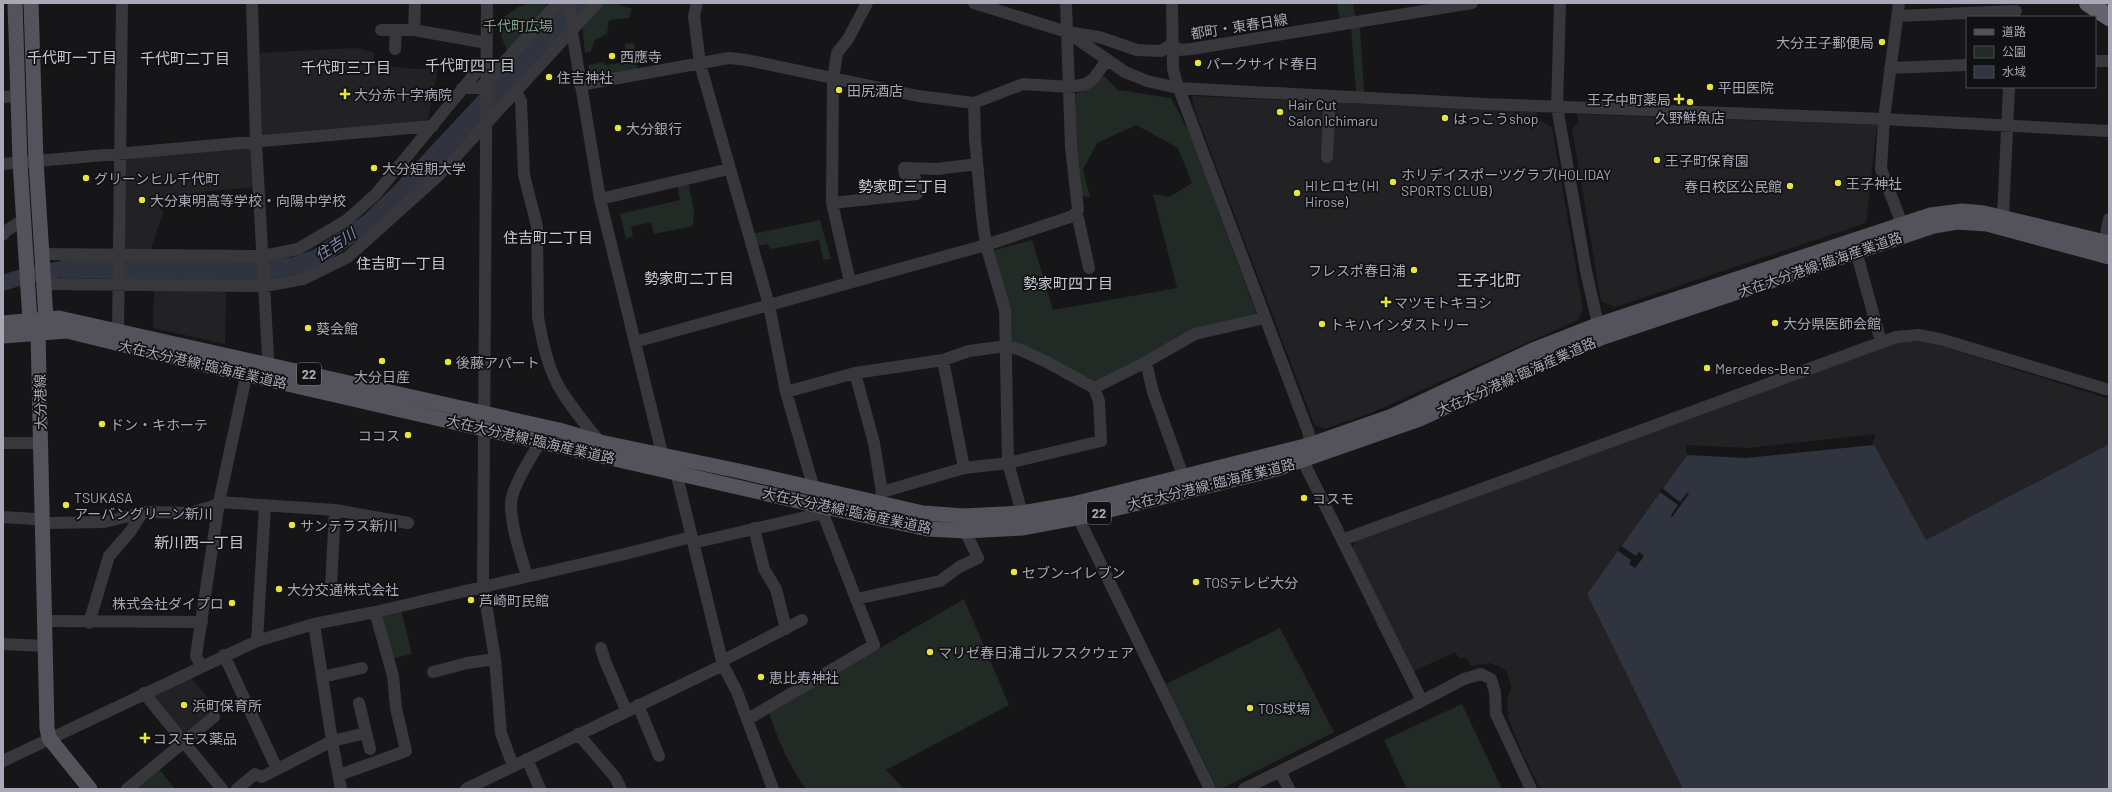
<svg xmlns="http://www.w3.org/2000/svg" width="2112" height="792" font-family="Barlow,'Noto Sans JP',sans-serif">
	<rect width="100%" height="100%" fill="#161517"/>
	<path fill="#222224" d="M355,48L374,52V64L412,69H438L428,119L424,122L262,136L260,134L256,53Z
		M1192,96L1537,112L1538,119L1552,127L1583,309L1578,320L1371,413L1324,429L1314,424L1195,111Z
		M1577,114L1877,125L1866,223L1615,307L1601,301L1572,129L1578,123Z
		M251,148L255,187L201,192V202H188L186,196L160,198L159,208L163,212L150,252L123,249L125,158Z
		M154,289H226L225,344L153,328Z
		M1901,340L1936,344L2109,399V444L1926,540L1872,446L1875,434L1748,448L1686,445L1687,455L1587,594L1683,789H1540L1520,748L1508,717L1507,701L1511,686L1507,672L1499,666L1489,663L1471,666L1466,657L1459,658L1455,652L1412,672L1352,548L1357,539Z
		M191,678L208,698L213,711L182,737L153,696Z"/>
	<path fill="#222a26" d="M531,3H543L552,8L509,55L501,36L504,17L518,7Z
		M600,3H615L632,9L629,18L609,20L607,34L595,40L591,51L585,53L582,23Z
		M1337,3H1353L1356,19L1340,21Z
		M1360,26L1364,92H1356L1351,27Z
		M634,43L638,72L606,80L589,72L588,65L604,62L605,65L627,62L625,44Z
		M1104,76L1118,90L1171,98L1189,132L1258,317L1195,330L1094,385L1010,345L1007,308L994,250L1032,240L1053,310L1177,288L1153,194L1169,197L1192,183L1178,148L1136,125L1097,143L1083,170L1090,197L1080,196L1074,143L1076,93L1088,89Z
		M688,181L694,211L693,226L654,234L651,222L631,227L633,236L626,239L620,214L680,200L677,184Z
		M820,220L831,259L823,260L819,240L771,249L768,244L757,246L752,234Z
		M964,599L1009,705L886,770L904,789H806C789,766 778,741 769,713Z
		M401,610L412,654L391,659L381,617L383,614Z
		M1280,628L1334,732L1221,789H1217L1166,684Z
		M1462,704L1502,789H1407L1384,740Z
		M159,769L175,789H135Z"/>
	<path fill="#2f343f" d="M565,3H590L427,179L363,237L329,260L302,273L258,281L61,278L60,259L256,261L293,257L313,250L345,228L364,215L393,187Z
		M2109,444V789H1683L1587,594L1687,455L1746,458L1874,445L1926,540Z"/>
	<path fill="#161517" d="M1662,488L1680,502L1687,493L1689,494L1672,517L1671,515L1678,505L1660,492Z
		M1621,546L1636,556L1639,552L1644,556L1635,568L1629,564L1631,560L1618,551Z"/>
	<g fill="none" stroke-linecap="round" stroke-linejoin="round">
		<path stroke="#2f343f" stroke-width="16" d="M3,283C29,274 55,268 82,268"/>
		<path stroke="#38373c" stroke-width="12" d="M252,3L256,142L268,356L267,373
			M487,3L483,586L495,659L501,733L513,766
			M569,3L572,31L600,199L661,449L663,456L676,472L723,665L737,692L773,789
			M697,3L694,16L700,64L769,305L786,392L814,489
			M974,3L1067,32L1099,37L1137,50L1161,51L1172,44L1179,50L1191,49L1472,3
			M1172,3L1173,69L1176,81L1309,434C1311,446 1304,456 1306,467L1422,701L1244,789
			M1560,3L1557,107L1586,271L1600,333
			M1899,3L1884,119L1881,169L1905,232
			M1897,16L2016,11
			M381,30H414L487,43
			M414,30L415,3
			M1067,32L1125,72L1147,81L1178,88L1485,104L1884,119L2109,131
			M395,49L396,30
			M2095,61H2109
			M1890,68L1967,65
			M580,85L729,58L747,60L918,96L974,103L1023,84L1070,87L1086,84L1094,78L1107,60
			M462,88H479L487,81L558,3
			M516,92L521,101L524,175L537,226L538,317C542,339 547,365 558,385C569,405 585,424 600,442
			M3,97L18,96
			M974,103L975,139L982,216L986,245L1005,310L1008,463L1022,513
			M1327,157L1330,97
			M3,164L433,126
			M600,199L729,169
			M832,203L917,194L915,178L905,174L904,168L937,169L977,164
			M2003,216L2009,87
			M1078,218L1089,268
			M3,235L6,231L24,219
			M2103,249L2109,219
			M1856,251L1881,342
			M42,254L263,256L298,249L347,220L376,194L487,59
			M850,282L832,203L833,80L837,53L848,39L867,3
			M43,284L265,286L303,279L348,257L439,175L597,3
			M118,331L122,3
			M635,342L986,245L1073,216L1078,210L1071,147L1066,3
			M943,360L964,468
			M1146,362L1153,392L1183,476
			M855,373L874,443L882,492L880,499
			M786,392L855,373L943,360L969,351L1006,346L1021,350L1047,362L1094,388L1146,362L1195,334L1265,318
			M3,443H41
			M882,492L964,468L1008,463L1101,441L1099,401L1094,388
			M1074,509L1210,789
			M3,517L35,519L49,523L104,522L146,512L190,513L216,505L219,502L335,510L408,523
			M754,528L764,569L776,589L786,629
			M1342,540L1896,337L1918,335L1940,339L2109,390
			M693,543L823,513
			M527,576C520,553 511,527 511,503C512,487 532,455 541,441
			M331,587L335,510
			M856,599L940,581L959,567L978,558L965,531L964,524
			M44,621L202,622
			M89,623L109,556L130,532L142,513
			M314,624L332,741L341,789
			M257,641L265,505
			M3,644L45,646
			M601,648L605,661L626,710
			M224,655L277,769
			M722,661L802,620
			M201,666L196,656L219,502L248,367
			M433,672L467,663L495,659
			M322,677L362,668
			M144,693L222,789
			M1422,701L1464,679L1481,674L1491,679L1495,692L1496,714L1531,789
			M359,703L370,749
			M638,705L659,756
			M748,719L874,645L820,506
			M578,734L615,777L621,789
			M527,759L540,789
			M3,761L257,641L314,624L375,612L625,554L691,537
			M1280,771L1289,789
			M339,775L406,751L396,708L393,676L375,612
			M127,789L214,717
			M237,789L255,774L262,777L332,741L366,733
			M466,789L723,665"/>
		<path stroke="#54535b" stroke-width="15" d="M15,3L20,162L30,321L38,333L47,728L49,738L90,789
			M31,3L36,161L46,319
			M3,323L59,318L559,430L600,442L739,471L923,513L964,516L1022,513L1073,504L1309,445L1392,416L1533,350L1597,325L1930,215L1962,211L1984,213L2109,243
			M3,336L67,331L209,366L820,506L928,529L965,531L1023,528L1077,518L1277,469L1420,419L1527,369L1601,338L1934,226L1957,222L1987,224L2109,257"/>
		<path stroke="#63636d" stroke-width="18" d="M2088,3L2109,17"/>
	</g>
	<g fill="#e7e43e" stroke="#111012" stroke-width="1.5">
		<circle cx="1882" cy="42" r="4"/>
		<circle cx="612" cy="56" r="4"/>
		<circle cx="1198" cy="63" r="4"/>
		<circle cx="549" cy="77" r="4"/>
		<circle cx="1710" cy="87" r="4"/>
		<circle cx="839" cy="90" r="4"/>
		<path d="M343 88h4v4h4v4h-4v4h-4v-4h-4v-4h4z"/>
		<path d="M1677 93h4v4h4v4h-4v4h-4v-4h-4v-4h4z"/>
		<circle cx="1690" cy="102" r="4"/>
		<circle cx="1280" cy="112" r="4"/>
		<circle cx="1445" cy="118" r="4"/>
		<circle cx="618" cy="128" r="4"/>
		<circle cx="1657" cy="160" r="4"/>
		<circle cx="374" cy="168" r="4"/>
		<circle cx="86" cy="178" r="4"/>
		<circle cx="1393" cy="182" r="4"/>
		<circle cx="1838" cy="183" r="4"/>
		<circle cx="1790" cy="186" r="4"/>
		<circle cx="1297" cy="193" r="4"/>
		<circle cx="142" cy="200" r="4"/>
		<circle cx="1414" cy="270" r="4"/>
		<path d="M1384 296h4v4h4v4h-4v4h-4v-4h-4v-4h4z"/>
		<circle cx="1775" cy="323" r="4"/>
		<circle cx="1322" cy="324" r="4"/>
		<circle cx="308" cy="328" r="4"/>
		<circle cx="382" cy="361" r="4"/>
		<circle cx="448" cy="362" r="4"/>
		<circle cx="1707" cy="368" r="4"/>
		<circle cx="102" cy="424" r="4"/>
		<circle cx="408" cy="435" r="4"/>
		<circle cx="1304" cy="498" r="4"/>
		<circle cx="66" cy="505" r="4"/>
		<circle cx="292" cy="525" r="4"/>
		<circle cx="1014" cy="572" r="4"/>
		<circle cx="1196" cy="582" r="4"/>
		<circle cx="279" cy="589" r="4"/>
		<circle cx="471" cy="600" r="4"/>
		<circle cx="232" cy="603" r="4"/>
		<circle cx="930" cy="652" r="4"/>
		<circle cx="761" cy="677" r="4"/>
		<circle cx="184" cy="705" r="4"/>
		<circle cx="1250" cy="708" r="4"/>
		<path d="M143 732h4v4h4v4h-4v4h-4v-4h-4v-4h4z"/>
	</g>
	<g text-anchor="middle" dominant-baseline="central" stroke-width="3.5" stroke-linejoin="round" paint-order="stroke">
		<g fill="#111012" stroke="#7b7a85" stroke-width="1">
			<rect x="297" y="363" width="24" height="22" rx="3"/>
			<rect x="1087" y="502" width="24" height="22" rx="3"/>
		</g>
		<g font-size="13" font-weight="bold" fill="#a8a8b6">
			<text x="309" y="374">22</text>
			<text x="1099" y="513">22</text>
		</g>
		<g font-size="14" fill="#80a08c" stroke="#111012">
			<text x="518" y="25">千代町広場</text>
		</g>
		<g font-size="14" fill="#a8a8b6" stroke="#111012">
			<text transform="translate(1239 26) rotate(-9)">都町・東春日線</text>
			<text transform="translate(1820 264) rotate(-19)">大在大分港線;臨海産業道路</text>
			<text transform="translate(203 364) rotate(13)">大在大分港線;臨海産業道路</text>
			<text transform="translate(1516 376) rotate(-24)">大在大分港線;臨海産業道路</text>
			<text transform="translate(40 402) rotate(-91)">大分港線</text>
			<text transform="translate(531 439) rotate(13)">大在大分港線;臨海産業道路</text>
			<text transform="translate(1211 484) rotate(-14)">大在大分港線;臨海産業道路</text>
			<text transform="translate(847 510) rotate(12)">大在大分港線;臨海産業道路</text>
		</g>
		<g font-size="14" fill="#a8a8b6" stroke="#111012" text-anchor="start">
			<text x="1874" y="42" text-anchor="end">大分王子郵便局</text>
			<text x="620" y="56">西應寺</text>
			<text x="1206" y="63">パークサイド春日</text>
			<text x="557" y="77">住吉神社</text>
			<text x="1718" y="87">平田医院</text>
			<text x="847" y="90">田尻酒店</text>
			<text x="354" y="94">大分赤十字病院</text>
			<text x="1671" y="99" text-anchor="end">王子中町薬局</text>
			<text x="1288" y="104">Hair Cut<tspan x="1288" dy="16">Salon Ichimaru</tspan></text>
			<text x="1690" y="117" text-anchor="middle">久野鮮魚店</text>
			<text x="1453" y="118">はっこうshop</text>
			<text x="626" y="128">大分銀行</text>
			<text x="1665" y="160">王子町保育園</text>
			<text x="382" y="168">大分短期大学</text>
			<text x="1401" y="174">ホリデイスポーツグラブ(HOLIDAY<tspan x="1401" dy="16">SPORTS CLUB)</tspan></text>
			<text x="94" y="178">グリーンヒル千代町</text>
			<text x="1846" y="183">王子神社</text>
			<text x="1305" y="185">HIヒロセ (HI<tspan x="1305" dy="16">Hirose)</tspan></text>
			<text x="1782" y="186" text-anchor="end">春日校区公民館</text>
			<text x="150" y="200">大分東明高等学校・向陽中学校</text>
			<text x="1406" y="270" text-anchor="end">フレスポ春日浦</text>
			<text x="1394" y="302">マツモトキヨシ</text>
			<text x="1783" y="323">大分県医師会館</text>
			<text x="1330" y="324">トキハインダストリー</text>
			<text x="316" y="328">葵会館</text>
			<text x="456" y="362">後藤アパート</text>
			<text x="1715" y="368">Mercedes-Benz</text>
			<text x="382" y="376" text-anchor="middle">大分日産</text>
			<text x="110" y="424">ドン・キホーテ</text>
			<text x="400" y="435" text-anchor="end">ココス</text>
			<text x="74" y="497">TSUKASA<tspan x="74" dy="16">アーバングリーン新川</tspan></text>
			<text x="1312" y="498">コスモ</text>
			<text x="300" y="525">サンテラス新川</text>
			<text x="1022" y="572">セブン-イレブン</text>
			<text x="1204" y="582">TOSテレビ大分</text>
			<text x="287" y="589">大分交通株式会社</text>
			<text x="479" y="600">芦崎町民館</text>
			<text x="224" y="603" text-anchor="end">株式会社ダイプロ</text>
			<text x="938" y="652">マリゼ春日浦ゴルフスクウェア</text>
			<text x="769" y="677">恵比寿神社</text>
			<text x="192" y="705">浜町保育所</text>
			<text x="1258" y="708">TOS球場</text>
			<text x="153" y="738">コスモス薬品</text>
		</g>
		<g font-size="15" fill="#c9c9d3" stroke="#111012">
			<text x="72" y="57">千代町一丁目</text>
			<text x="185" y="58">千代町二丁目</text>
			<text x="470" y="65">千代町四丁目</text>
			<text x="346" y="67">千代町三丁目</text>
			<text x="903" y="186">勢家町三丁目</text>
			<text x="548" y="237">住吉町二丁目</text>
			<text x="401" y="263">住吉町一丁目</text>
			<text x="689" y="278">勢家町二丁目</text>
			<text x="1068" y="283">勢家町四丁目</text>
			<text x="199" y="542">新川西一丁目</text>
		</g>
		<g font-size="15" font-style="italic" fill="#818baf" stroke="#111012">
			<text transform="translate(335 244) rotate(-34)">住吉川</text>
		</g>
		<g font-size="16" fill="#c9c9d3" stroke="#111012">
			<text x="1489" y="279">王子北町</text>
		</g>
	</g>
	<rect width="2112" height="792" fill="none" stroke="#a8a8b6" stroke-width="8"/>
	<rect x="1966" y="16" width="130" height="72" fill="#111012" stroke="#4d4d54"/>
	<rect x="1974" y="29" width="20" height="6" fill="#54535b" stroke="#4d4d54"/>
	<text x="2002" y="36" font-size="12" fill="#a8a8b6">道路</text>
	<rect x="1974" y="46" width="20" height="12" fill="#222a26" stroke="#4d4d54"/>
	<text x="2002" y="56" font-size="12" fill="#a8a8b6">公園</text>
	<rect x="1974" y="66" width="20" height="12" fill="#2f343f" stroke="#4d4d54"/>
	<text x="2002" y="76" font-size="12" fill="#a8a8b6">水域</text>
</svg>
